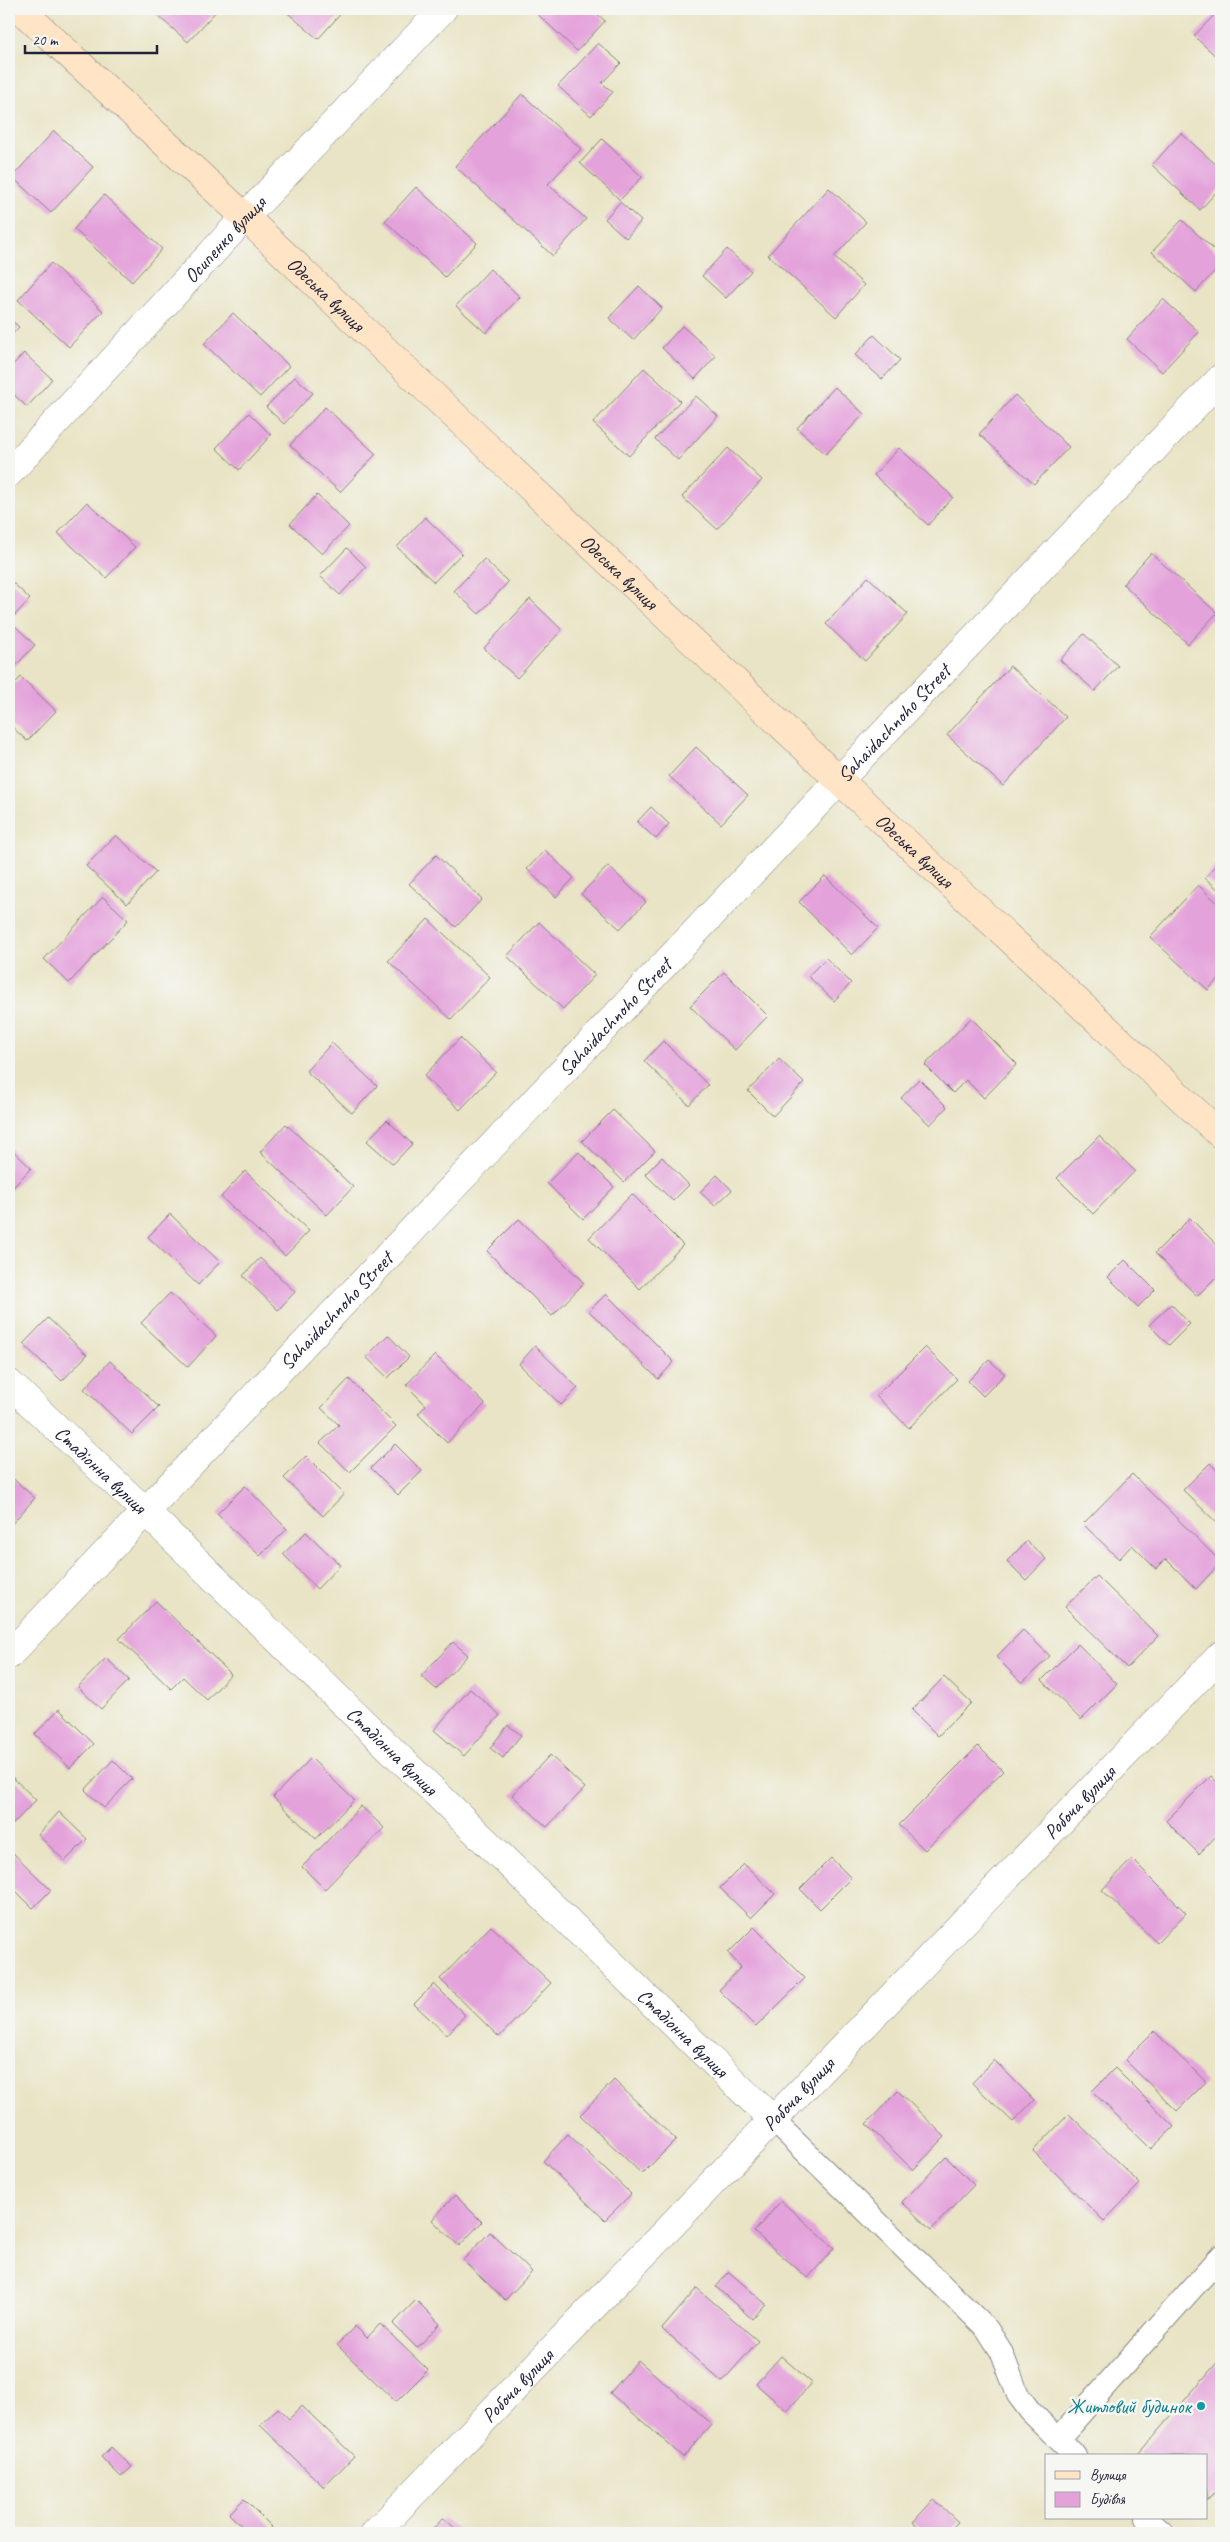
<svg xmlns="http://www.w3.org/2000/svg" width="1230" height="2542" font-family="Caveat,sans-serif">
	<rect width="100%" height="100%" fill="#f6f6f2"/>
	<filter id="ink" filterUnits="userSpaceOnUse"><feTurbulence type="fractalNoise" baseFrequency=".02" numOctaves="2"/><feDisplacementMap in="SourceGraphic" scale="10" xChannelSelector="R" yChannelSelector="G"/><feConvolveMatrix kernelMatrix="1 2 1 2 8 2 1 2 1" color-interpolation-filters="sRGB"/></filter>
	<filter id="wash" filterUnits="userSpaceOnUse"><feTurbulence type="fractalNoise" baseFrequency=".0096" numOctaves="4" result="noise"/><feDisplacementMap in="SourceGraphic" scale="20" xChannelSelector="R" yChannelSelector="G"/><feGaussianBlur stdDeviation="1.12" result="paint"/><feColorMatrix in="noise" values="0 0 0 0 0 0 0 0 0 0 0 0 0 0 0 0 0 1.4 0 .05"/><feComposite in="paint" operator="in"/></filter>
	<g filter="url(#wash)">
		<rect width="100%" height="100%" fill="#e9e4c5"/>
		<g id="blocks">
			<path fill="#e4a2db" d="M150,9H218L188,42Z
				M283,9H345L318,39Z
				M532,9H592L605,21L577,51Z
				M1220,9H1221V61L1194,36Z
				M598,43L621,63L602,83L613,92L591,116L558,86Z
				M522,94L581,149L548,184L586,219L553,256L455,166Z
				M54,131L93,167L51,213L12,177Z
				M1181,133L1221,169V187L1200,210L1152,165Z
				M602,139L642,177L620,200L580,163Z
				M416,187L477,243L445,277L385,221Z
				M829,188L866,222L834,257L864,285L836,317L768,255Z
				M104,195L162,249L132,282L74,229Z
				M620,202L641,221L626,238L605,219Z
				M1182,220L1221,256V264L1196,292L1152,252Z
				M727,249L751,271L726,298L702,276Z
				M51,263L103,311L69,347L18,300Z
				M490,269L520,297L486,333L456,306Z
				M639,286L662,308L633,340L609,318Z
				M1163,299L1199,332L1162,372L1127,339Z
				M233,313L289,366L260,397L204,344Z
				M9,318L19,327L9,338Z
				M682,326L716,356L695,379L662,348Z
				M874,335L900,360L882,379L855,355Z
				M24,353L52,379L27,407L9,390V369Z
				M644,368L680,401L629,456L593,423Z
				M295,377L313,393L284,424L266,407Z
				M835,387L864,414L826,454L797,428Z
				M1015,395L1069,447L1034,484L979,434Z
				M696,396L718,416L678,460L655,439Z
				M325,407L376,454L340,492L290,445Z
				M249,413L271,435L239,470L216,448Z
				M728,448L762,480L717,529L682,497Z
				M899,448L953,497L928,525L874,475Z
				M317,495L349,526L322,554L290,524Z
				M87,502L135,547L106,578L58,533Z
				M425,517L462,553L434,582L397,547Z
				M347,548L366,567L340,595L320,576Z
				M1151,553L1217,613L1188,644L1123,584Z
				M484,559L508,582L479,614L454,591Z
				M868,577L908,614L865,661L826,624Z
				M9,579L30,599L15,615L9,610Z
				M530,599L562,630L517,678L484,648Z
				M9,620L35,645L9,673Z
				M1084,634L1118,666L1095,691L1060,660Z
				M1010,666L1066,717L1003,786L947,735Z
				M21,677L56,711L27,741L9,724V690Z
				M696,747L748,795L721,824L669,776Z
				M651,807L669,824L656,839L637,822Z
				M116,835L156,872L127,904L86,866Z
				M545,850L574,878L556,897L527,869Z
				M436,855L482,899L456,927L409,884Z
				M1221,860V892L1205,878Z
				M608,866L646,902L620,929L581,894Z
				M825,876L878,928L852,955L799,902Z
				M1198,885L1221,906V976L1208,990L1150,937Z
				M103,897L128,920L69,983L44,959Z
				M428,919L490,977L451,1019L388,961Z
				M539,922L595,975L563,1009L507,956Z
				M826,958L851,983L834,1001L808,976Z
				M724,972L768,1016L735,1050L690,1006Z
				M971,1018L1017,1064L984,1098L966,1080L953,1093L925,1065Z
				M460,1038L496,1072L460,1110L424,1076Z
				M663,1041L708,1085L689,1105L644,1061Z
				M332,1043L377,1086L352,1113L306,1071Z
				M779,1059L804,1083L773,1116L748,1091Z
				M919,1079L947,1107L930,1125L901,1098Z
				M613,1110L655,1151L624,1182L582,1141Z
				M387,1120L412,1144L393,1164L367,1141Z
				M286,1124L353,1187L327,1215L260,1152Z
				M1099,1136L1135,1171L1093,1214L1057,1178Z
				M9,1147L31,1168L9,1192Z
				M579,1152L614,1187L583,1219L547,1183Z
				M662,1157L689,1185L673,1201L645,1174Z
				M245,1171L309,1231L285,1256L221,1197Z
				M717,1175L732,1190L715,1206L700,1192Z
				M632,1194L683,1245L640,1289L589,1238Z
				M170,1214L220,1262L198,1285L148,1237Z
				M1190,1218L1221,1249V1272L1197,1296L1155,1253Z
				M519,1219L584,1283L552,1316L487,1251Z
				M260,1258L295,1292L278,1310L243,1276Z
				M1125,1260L1155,1290L1138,1307L1108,1277Z
				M170,1293L216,1336L188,1367L141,1323Z
				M606,1294L674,1362L658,1379L589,1311Z
				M1171,1304L1190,1324L1169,1345L1149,1325Z
				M48,1318L87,1355L62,1381L23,1344Z
				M388,1335L409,1357L388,1378L366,1357Z
				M535,1346L578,1388L561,1405L519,1364Z
				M925,1347L957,1379L909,1428L876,1396Z
				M435,1355L485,1404L447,1443L418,1414L426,1405L406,1385Z
				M989,1360L1005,1374L983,1396L968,1381Z
				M110,1361L159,1407L132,1434L84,1389Z
				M349,1379L396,1426L350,1472L320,1443L339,1425L321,1408Z
				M395,1444L422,1471L398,1495L371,1468Z
				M306,1456L344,1494L323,1516L284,1478Z
				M1210,1463L1221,1475V1527L1183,1490Z
				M1132,1474L1221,1562L1196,1589L1166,1559L1156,1569L1132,1545L1119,1559L1083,1524Z
				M9,1475L35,1498L9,1527Z
				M245,1486L287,1529L260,1556L217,1514Z
				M306,1532L340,1565L317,1589L283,1554Z
				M1027,1541L1046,1559L1026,1580L1007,1561Z
				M1097,1576L1158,1636L1127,1668L1065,1607Z
				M156,1601L231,1674L207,1700L183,1677L171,1689L119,1639Z
				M1023,1630L1050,1656L1022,1683L996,1657Z
				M453,1642L468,1655L436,1689L421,1676Z
				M1078,1644L1117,1684L1081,1720L1042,1680Z
				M106,1658L129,1680L101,1709L78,1687Z
				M944,1677L971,1703L938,1736L912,1710Z
				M470,1689L500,1715L464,1756L434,1730Z
				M59,1709L94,1744L70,1768L35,1734Z
				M508,1725L521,1735L503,1758L490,1748Z
				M978,1746L1003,1771L925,1850L899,1825Z
				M550,1755L585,1788L547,1827L512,1795Z
				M311,1758L354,1800L316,1839L273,1797Z
				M113,1760L132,1779L104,1808L85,1790Z
				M9,1774L36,1800L9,1828Z
				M1211,1776L1221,1786V1831L1199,1854L1166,1821Z
				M361,1806L384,1828L325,1889L302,1867Z
				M59,1812L87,1839L65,1861L38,1835Z
				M9,1849L51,1890L33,1908L9,1884Z
				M831,1858L851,1878L820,1909L800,1889Z
				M1132,1859L1186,1913L1157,1943L1102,1890Z
				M744,1864L775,1894L751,1918L720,1888Z
				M491,1926L551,1983L499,2037L440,1979Z
				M754,1927L805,1978L756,2027L719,1990L741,1967L728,1953Z
				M434,1984L465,2015L447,2035L414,2004Z
				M1154,2031L1206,2082L1177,2111L1125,2060Z
				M994,2060L1034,2100L1013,2122L972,2083Z
				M1115,2068L1174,2127L1151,2149L1092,2091Z
				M614,2080L676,2140L642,2174L580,2115Z
				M898,2091L945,2137L913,2170L866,2124Z
				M1069,2114L1140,2184L1104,2221L1033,2151Z
				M568,2134L631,2194L605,2220L543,2161Z
				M946,2157L974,2185L931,2230L902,2202Z
				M455,2195L482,2222L459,2246L432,2220Z
				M781,2201L834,2248L808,2278L754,2232Z
				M490,2232L532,2272L505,2300L463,2260Z
				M729,2272L766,2304L752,2319L716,2287Z
				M697,2288L758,2341L722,2382L662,2329Z
				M416,2300L440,2324L417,2348L393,2324Z
				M380,2324L428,2370L396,2402L337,2345L355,2326L367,2338Z
				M781,2356L812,2383L787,2411L756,2384Z
				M1221,2358V2501L1213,2493L1206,2501V2456H1142L1139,2453Z
				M638,2360L712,2424L683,2457L610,2393Z
				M302,2406L354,2456L324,2487L260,2425L278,2408L289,2419Z
				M111,2447L132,2467L121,2477L101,2457Z
				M244,2499L272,2527L266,2533H249L229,2514Z
				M934,2499L958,2522L947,2533H925L913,2522Z
				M443,2518L461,2533H429Z"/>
		</g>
	</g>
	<g filter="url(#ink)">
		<use href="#blocks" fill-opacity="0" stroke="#868380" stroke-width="1"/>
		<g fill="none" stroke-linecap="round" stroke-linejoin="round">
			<g stroke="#868380" stroke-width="24">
				<path id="lane" d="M774,2121L987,2329L1001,2351L1018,2395L1030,2411L1058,2439
					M1076,2456L1058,2439L1221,2256
					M1146,2518L1163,2533"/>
			</g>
			<g stroke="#868380" stroke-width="29">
				<g id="street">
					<path id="s1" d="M9,473L245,217L443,9"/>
					<path id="s2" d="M9,1383L144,1510L774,2121"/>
					<path id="s3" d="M9,1655L1221,378"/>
					<path id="s4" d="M375,2533L1221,1655"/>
				</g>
			</g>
			<g stroke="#868380" stroke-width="29">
				<g id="secondary">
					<path id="s5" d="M20,9L245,217L839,780L1221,1135"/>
				</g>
			</g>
			<use href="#lane" stroke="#fff" stroke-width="22"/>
			<use href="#street" stroke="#fff" stroke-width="28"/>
			<use href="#secondary" stroke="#ffe4c6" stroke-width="28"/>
		</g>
	</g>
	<circle fill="#0f9aa8" stroke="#f6f6f2" stroke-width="2" cx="1201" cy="2406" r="5"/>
	<g text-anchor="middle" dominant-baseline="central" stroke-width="5" stroke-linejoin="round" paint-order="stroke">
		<g font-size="20" fill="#22223b" stroke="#f6f6f2">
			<text stroke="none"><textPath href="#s1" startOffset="318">Осипенко вулиця</textPath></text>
			<text stroke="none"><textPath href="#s5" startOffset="418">Одеська вулиця</textPath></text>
			<text stroke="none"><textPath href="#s5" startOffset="822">Одеська вулиця</textPath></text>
			<text stroke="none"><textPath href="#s3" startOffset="1285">Sahaidachnoho Street</textPath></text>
			<text stroke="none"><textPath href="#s5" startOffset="1228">Одеська вулиця</textPath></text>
			<text stroke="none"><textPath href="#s3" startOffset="880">Sahaidachnoho Street</textPath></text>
			<text stroke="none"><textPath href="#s3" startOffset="475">Sahaidachnoho Street</textPath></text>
			<text stroke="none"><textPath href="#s2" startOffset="126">Стадіонна вулиця</textPath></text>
			<text stroke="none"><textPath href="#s2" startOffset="531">Стадіонна вулиця</textPath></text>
			<text stroke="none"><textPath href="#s4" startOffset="1015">Робоча вулиця</textPath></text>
			<text stroke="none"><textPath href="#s2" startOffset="936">Стадіонна вулиця</textPath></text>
			<text stroke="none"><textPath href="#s4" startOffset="610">Робоча вулиця</textPath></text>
			<text stroke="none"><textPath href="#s4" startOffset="205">Робоча вулиця</textPath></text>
		</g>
		<g font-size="20" fill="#0d838f" stroke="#f6f6f2" text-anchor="end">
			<text x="1191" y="2406">Житловий будинок</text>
		</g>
	</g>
	<rect width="1230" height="2542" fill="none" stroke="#f6f6f2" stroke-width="30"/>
	<rect x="1045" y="2454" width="162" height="65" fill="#f6f6f2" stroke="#a1a1a9"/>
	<rect x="1055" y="2471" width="25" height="8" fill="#ffe4c6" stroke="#a1a1a9"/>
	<text x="1090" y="2480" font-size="15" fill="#22223b">Вулиця</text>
	<rect x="1055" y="2492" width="25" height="15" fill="#e4a2db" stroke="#a1a1a9"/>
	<text x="1090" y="2504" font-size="15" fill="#22223b">Будівля</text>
	<path d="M25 45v8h132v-8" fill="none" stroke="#22223b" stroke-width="2.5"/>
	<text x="32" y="45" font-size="15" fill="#22223b" stroke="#f6f6f2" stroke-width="4" paint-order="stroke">20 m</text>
</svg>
